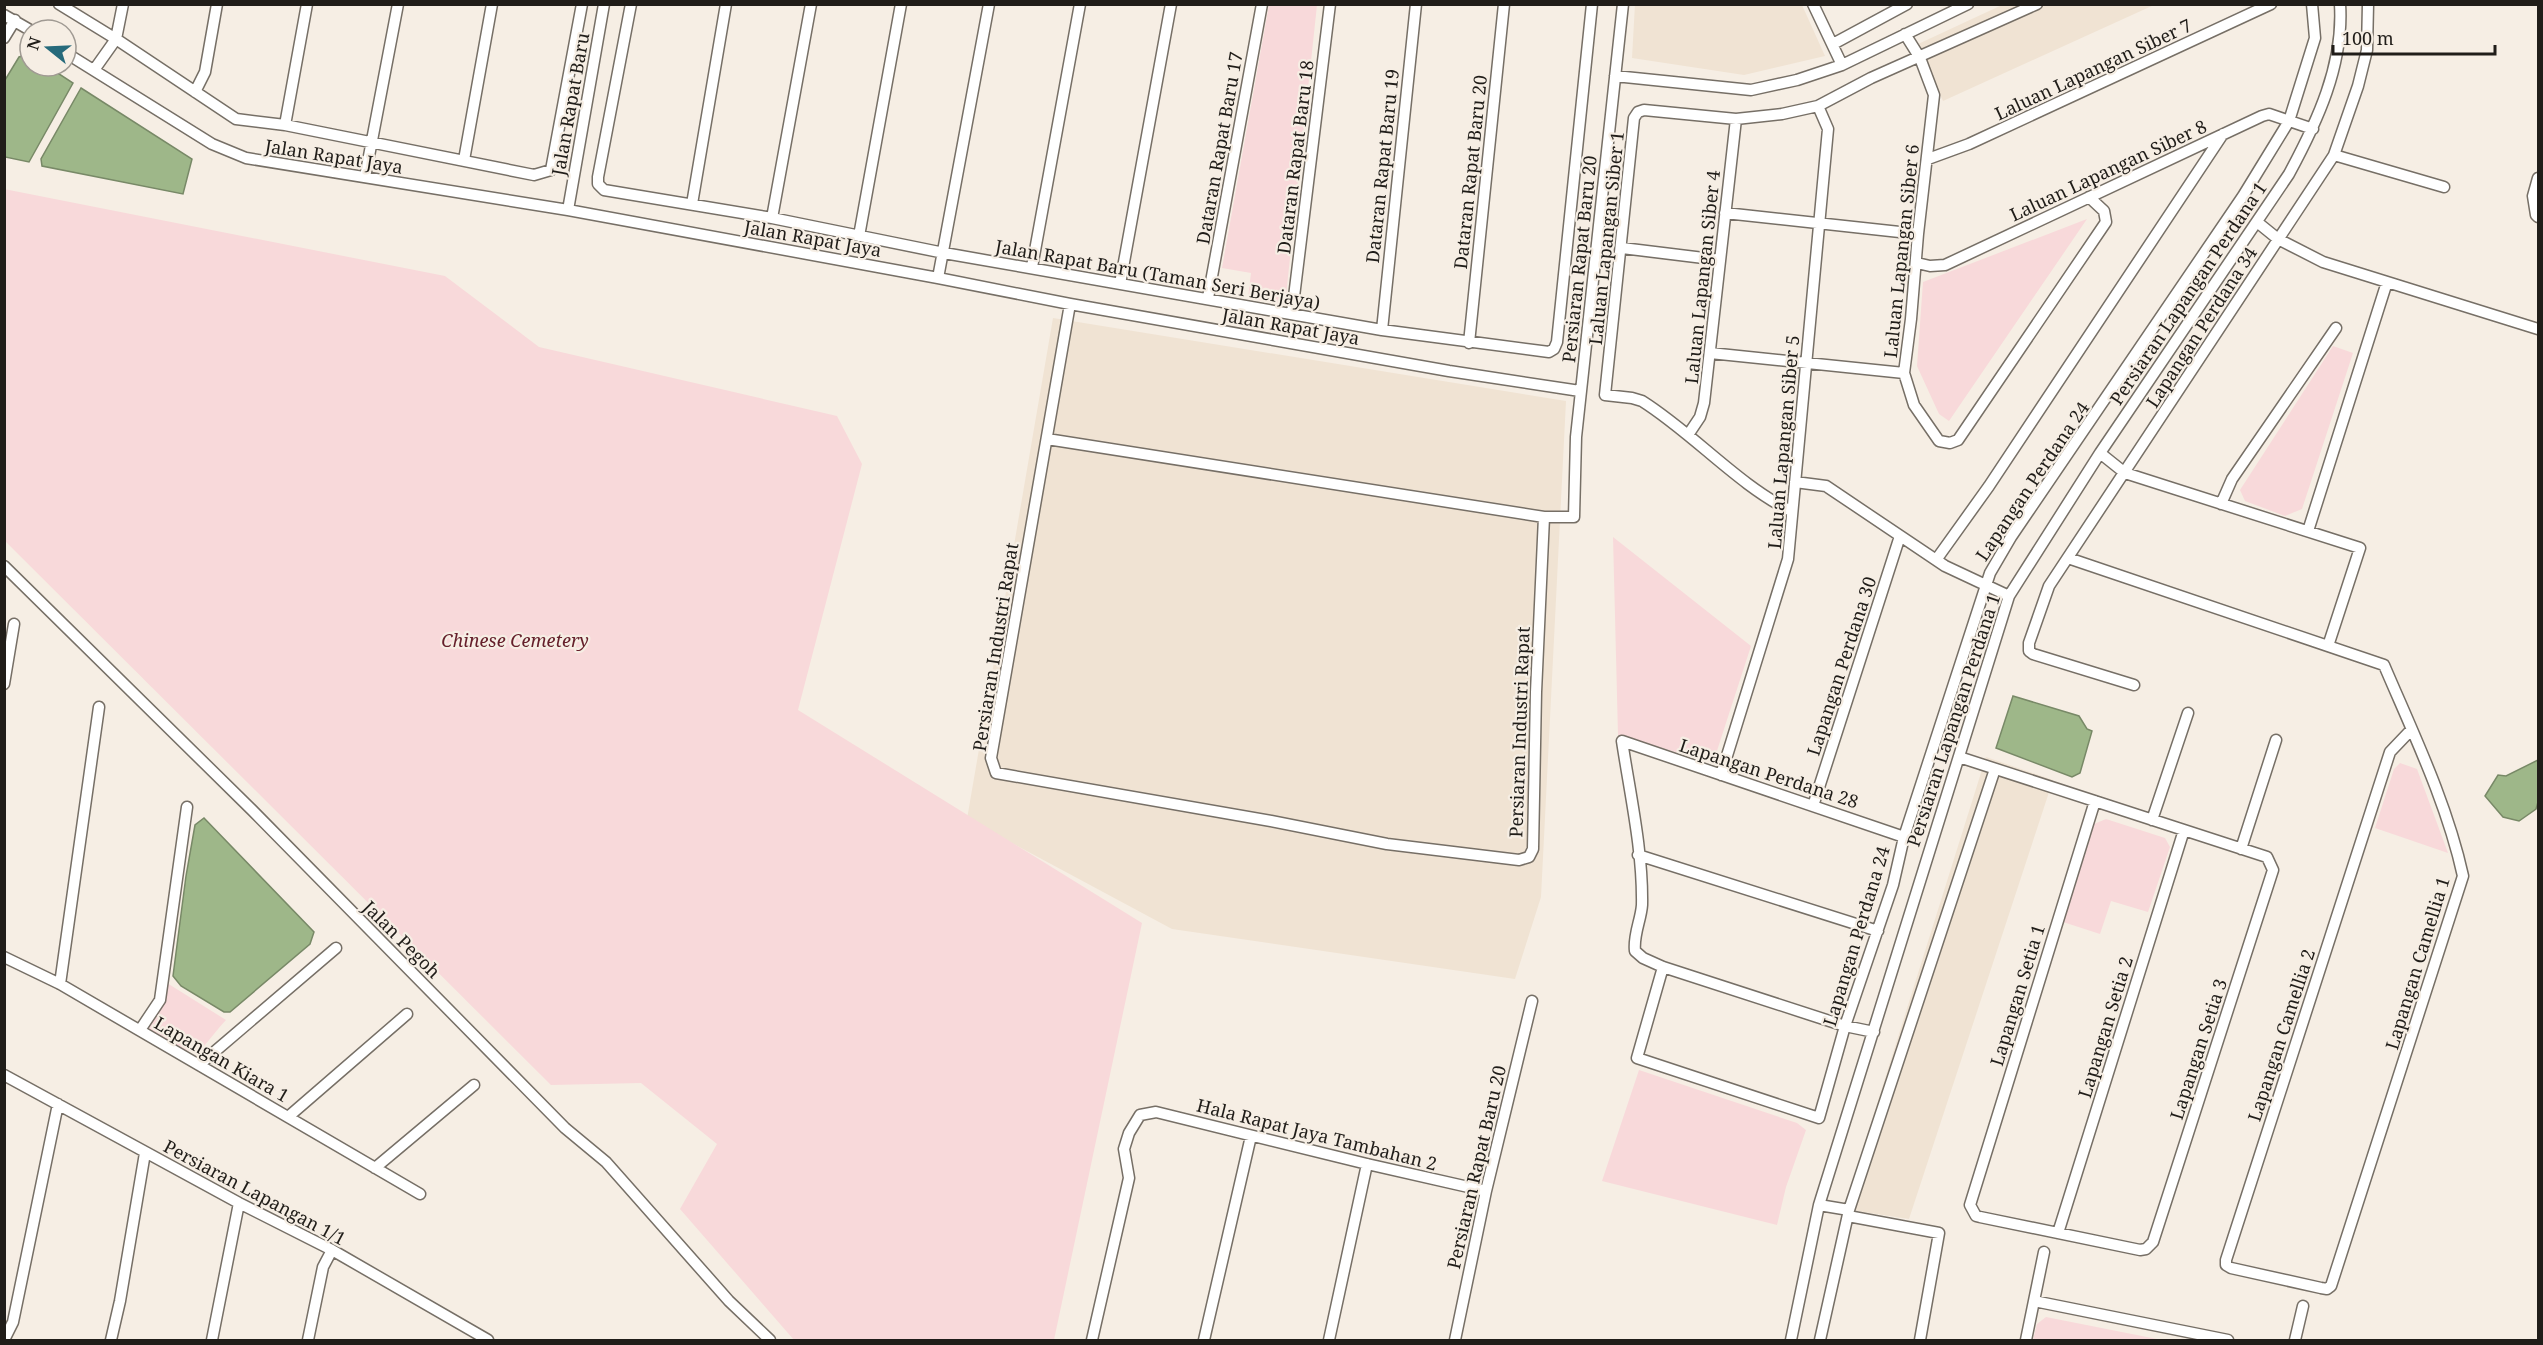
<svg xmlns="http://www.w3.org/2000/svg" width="2543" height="1345" font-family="'Noto Serif',serif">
	<rect width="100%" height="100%" fill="#f6eee4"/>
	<path fill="#f0e3d3" d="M1635,4L1802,5L1825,56L1744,75L1632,58Z
		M2002,5H2154L1943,101L1916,45Z
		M1053,318L1566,401L1541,897L1515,979L1172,929L967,819Z
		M1986,757L2053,780L1909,1219L1844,1209Z"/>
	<path fill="#f8d9da" d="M1269,5H1317L1285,305L1248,298L1251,273L1222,268Z
		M4,189L445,276L539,347L837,416L862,464L798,710L1142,923L1054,1340H794L680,1209L717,1144L641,1083L551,1085L5,541Z
		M2087,219L1949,421L1939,414L1917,366L1923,282Z
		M2333,346L2353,353L2302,509L2285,516L2245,501L2240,490Z
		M1613,537L1751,646L1713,763L1618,735Z
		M2400,763L2417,769L2448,853L2375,828L2394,769Z
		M2106,819L2165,838L2170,847L2148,912L2111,901L2100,934L2063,922L2094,824Z
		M167,983L226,1020C218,1028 212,1037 204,1046C190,1061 161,1037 147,1030L164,1004Z
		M1639,1070L1797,1123L1806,1130L1786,1187L1777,1225L1602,1181Z
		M2046,1317L2162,1340H2033L2037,1324Z"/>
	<path fill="#9eb789" stroke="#788967" stroke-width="1.5" d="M29,54L30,66H47L73,83L29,162L5,157V80L19,57Z
		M81,88L192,159L183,194L42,166L41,159Z
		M2013,696L2079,716L2087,729L2092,731L2080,773L2072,777L1996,748Z
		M2538,760V802L2536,809L2519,821L2503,817L2485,796L2498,775L2506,776Z
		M204,818L314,932L310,944L230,1012H224L181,986L173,976L186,876L195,825Z"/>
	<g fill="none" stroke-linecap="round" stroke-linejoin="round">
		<g stroke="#766f66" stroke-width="13">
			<path id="minor" d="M59,4L116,39L236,119L285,125L534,175L551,170L582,4
				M631,4L598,177V184L604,190L772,218L944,253L1382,330L1549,352L1554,349L1557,342L1592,4
				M1813,4L1842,65
				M4,15L30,30
				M1905,34L1920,58L1934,95L1918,234L1911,319L1904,373L1914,405L1939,441L1950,443L1958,440L2106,222L2104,211L2089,197
				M4,38L15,20
				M1833,44L1907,4
				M66,53L212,144L246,158L568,210L938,278L1070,304L1449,371L1580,391
				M94,70L116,39L123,4
				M1615,76L1751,90L1797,80L1842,65L1968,4
				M195,92L205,72L217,4
				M285,125L307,4
				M2334,155L2444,187
				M1928,159L1969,144L2271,4
				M464,160L492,4
				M365,177L398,4
				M2538,178L2533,196L2536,215L2538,217
				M692,204L726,4
				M568,210L604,4
				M1725,213L1918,234
				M772,218L811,4
				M2257,222L2278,239L2323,262L2538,329
				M859,236L901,4
				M1622,248L1720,260
				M1917,263L1930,266L1945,265L2262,116L2269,114L2313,129
				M1032,267L1080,4
				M938,278L989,4
				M1120,284L1171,4
				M1208,298L1262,4
				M1292,313L1330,4
				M1382,330L1416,4
				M1469,343L1504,4
				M1710,353L1904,373
				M1688,435L1700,417L1704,403L1736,119
				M1047,439L1544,517L1536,692L1533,849L1529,857L1519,860L1387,844L1271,821L996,773L991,758L1070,304
				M2100,453L2125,473L2360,548L2328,646
				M1795,482L1826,486L1945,566L2009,596
				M2221,504L2232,479L2336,328
				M1791,511C1738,485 1693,433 1642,401L1632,398L1605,395L1634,118L1638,112L1644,110L1736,119L1782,114L1818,106L1871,78L2037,4
				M1544,517H1574L1576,437L1623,4
				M2308,531L2387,282
				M2068,558L2384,665C2413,733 2447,803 2463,876L2331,1286L2327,1289L2321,1288L2231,1268L2226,1265V1260L2390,752L2411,730
				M1936,560L1989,486L2223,134
				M4,566L252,810L565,1128L606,1162L729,1301L770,1340
				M4,684L14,624
				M2134,685L2033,654L2029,651V643L2049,586L2334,155L2358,86L2367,50L2368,4
				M1959,757C2062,790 2164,824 2267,857L2273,870L2153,1242L2146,1249L2140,1250L1980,1217L1976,1216L1970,1205L2095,801
				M1721,775L1788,559L1828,129L1818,106
				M1813,806L1900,536
				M2152,820L2188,713
				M2241,849L2276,740
				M1638,855L1878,931
				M4,957L60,984L420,1194
				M1663,967L1637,1058L1819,1118L1845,1026L1893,885L1904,837L1990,573L2011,537L2243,196L2289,121L2315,38L2312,4
				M60,984L99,707
				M140,1030L160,1000L187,807
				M1874,1032L1845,1026L1663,967L1643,958L1635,951C1633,935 1641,920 1642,905C1643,851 1630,794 1622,741L1904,837
				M199,1065L336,948
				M4,1075L239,1203L332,1250L488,1340
				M288,1117L407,1014
				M375,1168L474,1085
				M1819,1205L1849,1210
				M1848,1216L1939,1233L1920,1340
				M2058,1233L2184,830
				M2034,1301L2228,1340
				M4,1340L13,1322L58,1104
				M111,1340L120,1301L145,1153
				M212,1340L239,1203
				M308,1340L323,1267L332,1250
				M1092,1340L1129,1178L1124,1149L1129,1133L1140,1115L1156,1112L1367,1164L1486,1191
				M1204,1340L1251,1136
				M1329,1340L1367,1164
				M1455,1340L1486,1191L1532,1001
				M1791,1340L1819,1205L2009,596L2100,453L2289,174C2317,122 2344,65 2340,4
				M1820,1340L1849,1210L1995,769
				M2026,1340L2044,1252
				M2295,1340L2303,1306"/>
		</g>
		<use href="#minor" stroke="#fff" stroke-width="10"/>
	</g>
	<g text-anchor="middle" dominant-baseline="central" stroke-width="4.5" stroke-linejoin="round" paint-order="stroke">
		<g font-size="18" fill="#201d19" stroke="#f6eee4">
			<text transform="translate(2093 69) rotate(-25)">Laluan Lapangan Siber 7</text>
			<text transform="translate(570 104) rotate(-80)">Jalan Rapat Baru</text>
			<text transform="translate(1219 148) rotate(-80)">Dataran Rapat Baru 17</text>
			<text transform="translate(334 156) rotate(9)">Jalan Rapat Jaya</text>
			<text transform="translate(1295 157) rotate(-83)">Dataran Rapat Baru 18</text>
			<text transform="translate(1382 166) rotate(-84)">Dataran Rapat Baru 19</text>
			<text transform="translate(2108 170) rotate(-25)">Laluan Lapangan Siber 8</text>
			<text transform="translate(1470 172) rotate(-84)">Dataran Rapat Baru 20</text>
			<text transform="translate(813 238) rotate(10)">Jalan Rapat Jaya</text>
			<text transform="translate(1606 238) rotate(-84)">Laluan Lapangan Siber 1</text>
			<text transform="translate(1901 251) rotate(-84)">Laluan Lapangan Siber 6</text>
			<text transform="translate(1579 259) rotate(-84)">Persiaran Rapat Baru 20</text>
			<text transform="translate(1158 274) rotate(10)">Jalan Rapat Baru (Taman Seri Berjaya)</text>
			<text transform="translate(1702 277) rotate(-84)">Laluan Lapangan Siber 4</text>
			<text transform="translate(2188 293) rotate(-56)">Persiaran Lapangan Perdana 1</text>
			<text transform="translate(1291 326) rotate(10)">Jalan Rapat Jaya</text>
			<text transform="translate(2201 327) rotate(-57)">Lapangan Perdana 34</text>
			<text transform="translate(1783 442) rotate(-85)">Laluan Lapangan Siber 5</text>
			<text transform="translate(2032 481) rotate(-56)">Lapangan Perdana 24</text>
			<text transform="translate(995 647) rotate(-81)">Persiaran Industri Rapat</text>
			<text transform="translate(1841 666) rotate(-72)">Lapangan Perdana 30</text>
			<text transform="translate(1953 720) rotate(-72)">Persiaran Lapangan Perdana 1</text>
			<text transform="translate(1519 732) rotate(-88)">Persiaran Industri Rapat</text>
			<text transform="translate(1769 773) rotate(18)">Lapangan Perdana 28</text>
			<text transform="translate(1856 936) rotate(-73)">Lapangan Perdana 24</text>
			<text transform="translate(402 939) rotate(45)">Jalan Pegoh</text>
			<text transform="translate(2417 963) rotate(-73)">Lapangan Camellia 1</text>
			<text transform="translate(2017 995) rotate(-73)">Lapangan Setia 1</text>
			<text transform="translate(2105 1027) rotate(-73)">Lapangan Setia 2</text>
			<text transform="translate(2281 1035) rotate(-72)">Lapangan Camellia 2</text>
			<text transform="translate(2198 1049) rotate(-72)">Lapangan Setia 3</text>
			<text transform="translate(222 1059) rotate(30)">Lapangan Kiara 1</text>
			<text transform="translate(1317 1134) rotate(14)">Hala Rapat Jaya Tambahan 2</text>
			<text transform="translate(1476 1167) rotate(-77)">Persiaran Rapat Baru 20</text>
			<text transform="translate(255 1192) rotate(28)">Persiaran Lapangan 1/1</text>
		</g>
		<g font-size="18" font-style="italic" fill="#65202b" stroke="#f6eee4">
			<text x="515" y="640">Chinese Cemetery</text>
		</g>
	</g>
	<rect width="2543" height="1345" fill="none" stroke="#201d19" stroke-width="12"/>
	<g transform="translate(48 48) rotate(288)"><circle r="28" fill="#f6eee4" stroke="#a09a93" stroke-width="1.5"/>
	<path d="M0-4.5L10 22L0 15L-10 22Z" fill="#266a7b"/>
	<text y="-9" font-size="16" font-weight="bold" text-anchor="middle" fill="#201d19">N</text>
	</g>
	<path d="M2333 45v9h162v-9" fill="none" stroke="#201d19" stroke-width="3"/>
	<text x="2342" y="45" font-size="18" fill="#201d19" stroke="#f6eee4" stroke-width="4.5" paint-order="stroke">100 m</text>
</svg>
